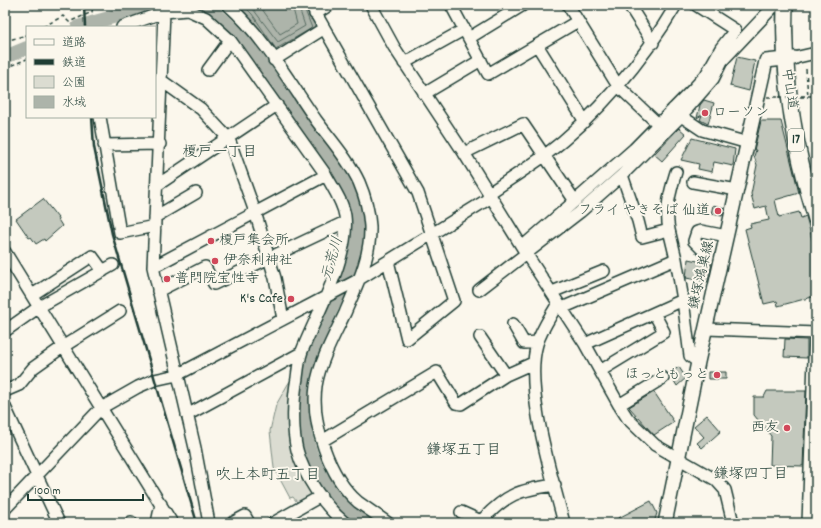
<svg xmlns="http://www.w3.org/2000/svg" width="821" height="528" font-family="Dekko,'Klee One',sans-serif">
	<rect width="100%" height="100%" fill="#fbf7ec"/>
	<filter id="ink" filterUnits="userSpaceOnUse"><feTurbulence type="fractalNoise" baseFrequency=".025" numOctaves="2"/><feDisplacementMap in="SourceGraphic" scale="8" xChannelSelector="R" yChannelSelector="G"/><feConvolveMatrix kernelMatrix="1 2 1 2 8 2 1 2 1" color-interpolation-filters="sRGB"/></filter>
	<g filter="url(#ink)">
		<path fill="#dbdcd1" stroke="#7d8c82" d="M293,377L290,420L317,494L300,506L293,497L290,498L274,468L270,431L276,405L288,384Z"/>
		<path fill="#adb4aa" stroke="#74847b" d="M237,5H306L318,26L277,53H273L249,17Z"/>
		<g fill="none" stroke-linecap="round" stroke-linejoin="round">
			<path stroke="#586d63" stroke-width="1" d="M243,5L252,14L276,49L312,28L303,5
				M250,5L278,42L305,26L298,5
				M259,5L280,34L297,24L292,5"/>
			<path stroke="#74847b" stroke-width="2.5" d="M764,8L766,5
				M303,399H312"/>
			<path stroke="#adb4aa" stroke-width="14" d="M203,5C242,29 267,73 293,110C310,133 330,156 344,182C351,196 357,214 358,231C359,263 339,290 327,318C318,342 304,374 303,399C300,449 324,495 365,523
				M78,27L154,5
				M5,57L27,48"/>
		</g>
		<path fill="#c4c9be" stroke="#1f3d34" d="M737,57L755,61L749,91L730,86Z
			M704,100L714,103L708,124L700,120L702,115L697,118L700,105Z
			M761,121H781L799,193L775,200L779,217L799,212L801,218L806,216L816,255V296L778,306L777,301L764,304L745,229L751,227L750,224L769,220L766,206L755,209L751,194L757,165L754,156L756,150H754Z
			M679,128L686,134L662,161L654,154Z
			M692,138L735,149L733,166L714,162L712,172L698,169L699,164L681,160Z
			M43,199L58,218H57L62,226L45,241L44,239L36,244L31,237L29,238L16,219Z
			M713,205L725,208L722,216L711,214Z
			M688,259L712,264L708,282L686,278Z
			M785,339L807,340V358L784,357Z
			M679,367L686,378L677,386L669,373Z
			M708,372H726V379H708Z
			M767,391H806L803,466L770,465L771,436L754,415V397H764Z
			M654,392L674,422L654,435L629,407Z
			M707,415L721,431L702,448L697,443L704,437L694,426Z
			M651,501L657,513L654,523H609Z"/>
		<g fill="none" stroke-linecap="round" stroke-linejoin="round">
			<g stroke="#1f3d34" stroke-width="14">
				<path id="minor" d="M228,5C263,36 289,81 316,120C330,139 349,160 359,182C365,196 369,211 370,226C371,257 357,285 345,313C334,336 320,361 316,386C311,423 329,477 358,502C368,509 378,516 388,523
					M311,5L418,193L454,301L407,339L388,261
					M371,5L394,47L464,153L527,255L585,344L619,405L628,419L655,445L716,480L725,490L733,523
					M451,5L488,74L578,21
					M568,5L618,86L658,124
					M629,5L653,43
					M315,14L329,5
					M122,27L164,12
					M469,38L523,5
					M537,45L584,120
					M794,58L816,53
					M274,60L323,29
					M404,63L465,29
					M208,70L230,40
					M156,80L162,81L201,109L229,139L255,212L275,278L283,319
					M424,94L481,60
					M100,117L120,233L155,226
					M748,143L702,130L681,116L713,79L722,61L775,5
					M104,145L160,144
					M464,153L523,124L575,201L634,149L694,88L706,75L721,48L735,30L696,5
					M622,175L638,221L642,237L669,230L676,259L683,300
					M693,182L737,190
					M156,186L277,105
					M488,194C507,181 526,169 544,156C596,117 643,61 676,5
					M155,217L196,193
					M669,230C665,209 670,192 676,172
					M522,247L575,201
					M703,250L694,241L697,232L701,231L727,236
					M5,252L172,523
					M153,267L326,175
					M479,290L580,212L622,175L681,116L673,109
					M158,291L205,267L214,284L345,222
					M552,292L604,271
					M32,295L92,256L103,271
					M558,303C551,316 541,330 537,344C524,389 552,476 564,523
					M562,308L676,259
					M513,324L524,343L537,342
					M706,329L816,333
					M5,331L39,307L113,265
					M480,337L506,375
					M585,344L683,300L690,356L698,362
					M600,371L664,332L654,313
					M5,391L19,385L33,368L64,346L120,311
					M619,405L663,378
					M5,407L59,523
					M187,415L301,353
					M322,441L437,372L456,403L461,404L506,375L533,363
					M5,509L101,408L138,387L154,380L177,375L356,281L490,198
					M461,512L481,521C507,494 518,490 555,485
					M131,523V522
					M157,523L161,504
					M209,523L195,448L153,267L164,12L188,10L206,18L230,40L326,175C333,188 343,202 345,216C350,257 317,313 302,351C299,359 298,369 297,378C293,399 292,429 297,450C304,476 324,506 345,523
					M232,523L245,516L249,523
					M273,523L321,496
					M808,523L815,333"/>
			</g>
			<g stroke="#1f3d34" stroke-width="16">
				<path id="major" d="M665,523L698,362L766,61L794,58"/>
			</g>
			<g stroke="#1f3d34" stroke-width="18">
				<path id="highway" d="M785,5C782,77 795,150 816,219"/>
			</g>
			<path stroke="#1f3d34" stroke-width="1.5" stroke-dasharray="4 3" stroke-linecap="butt" d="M43,27L63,16L69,22L92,12L93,5
				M5,41L27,35
				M5,68L27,59
				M806,69L808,97
				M801,96H816
				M767,97H778"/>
			<use href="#minor" stroke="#fbf7ec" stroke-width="11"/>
			<use href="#major" stroke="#fbf7ec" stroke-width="13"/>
			<use href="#highway" stroke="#fbf7ec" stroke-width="15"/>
			<path stroke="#1f3d34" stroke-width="2.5" d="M84,5L85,27
				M92,117L94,147L112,234L197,523"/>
			<path stroke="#1f3d34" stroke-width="1.5" stroke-dasharray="4 3" stroke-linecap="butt" d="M779,97H808"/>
		</g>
	</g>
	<g fill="#d1495b" stroke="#fbf7ec" stroke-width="1.5">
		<circle cx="705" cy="113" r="4"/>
		<circle cx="718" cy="211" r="4"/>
		<circle cx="211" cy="241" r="4"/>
		<circle cx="215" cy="261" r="4"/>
		<circle cx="167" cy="279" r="4"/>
		<circle cx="291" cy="299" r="4"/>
		<circle cx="717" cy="375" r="4"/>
		<circle cx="787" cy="428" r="4"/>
	</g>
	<g text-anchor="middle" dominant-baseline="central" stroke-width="4" stroke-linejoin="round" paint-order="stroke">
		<rect fill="#fbf7ec" stroke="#61756b" stroke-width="1" x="788" y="129" width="16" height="22" rx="3"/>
		<g font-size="13" font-weight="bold" fill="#1f3d34">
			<text x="796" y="140">17</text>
		</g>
		<g font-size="14" fill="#1f3d34" stroke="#fbf7ec">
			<text transform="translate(789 89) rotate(82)">中山道</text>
			<text transform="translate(702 275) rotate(-77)">鎌塚鴻巣線</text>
		</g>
		<g font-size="14" fill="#1f3d34" stroke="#fbf7ec" text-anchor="start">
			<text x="713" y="113">ローソン</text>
			<text x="710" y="211" text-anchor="end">フライ やきそば 仙道</text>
			<text x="219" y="241">榎戸集会所</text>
			<text x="223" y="261">伊奈利神社</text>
			<text x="175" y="279">普門院宝性寺</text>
			<text x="283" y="299" text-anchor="end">K's Cafe</text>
			<text x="709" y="375" text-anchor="end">ほっともっと</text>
			<text x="779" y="428" text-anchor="end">西友</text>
		</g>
		<g font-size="15" fill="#1f3d34" stroke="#fbf7ec">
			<text x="220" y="153">榎戸一丁目</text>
			<text x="464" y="451">鎌塚五丁目</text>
			<text x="751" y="475">鎌塚四丁目</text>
			<text x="268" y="476">吹上本町五丁目</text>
		</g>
		<g font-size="15" font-style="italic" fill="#425b52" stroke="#fbf7ec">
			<text transform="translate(333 259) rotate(-74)">元荒川</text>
		</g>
	</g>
	<rect width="821" height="528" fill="none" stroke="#fbf7ec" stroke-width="20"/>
	<rect x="10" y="10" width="801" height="508" fill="none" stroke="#1f3d34" stroke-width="1.5" filter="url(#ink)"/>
	<rect x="26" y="26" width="130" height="92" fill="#fbf7ec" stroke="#a3ada2"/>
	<rect x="34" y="39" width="20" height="6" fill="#fbf7ec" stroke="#a3ada2"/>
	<text x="62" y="46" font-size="12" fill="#1f3d34">道路</text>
	<rect x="34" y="59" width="20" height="6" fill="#1f3d34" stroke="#a3ada2"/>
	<text x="62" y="66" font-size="12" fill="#1f3d34">鉄道</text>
	<rect x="34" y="76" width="20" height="12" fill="#dbdcd1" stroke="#a3ada2"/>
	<text x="62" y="86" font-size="12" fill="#1f3d34">公園</text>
	<rect x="34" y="96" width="20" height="12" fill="#adb4aa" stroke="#a3ada2"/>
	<text x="62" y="106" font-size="12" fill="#1f3d34">水域</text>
	<path d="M28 494v6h115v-6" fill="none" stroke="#1f3d34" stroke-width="2"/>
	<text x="34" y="494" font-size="12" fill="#1f3d34" stroke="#fbf7ec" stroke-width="3" paint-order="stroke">100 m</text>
</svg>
